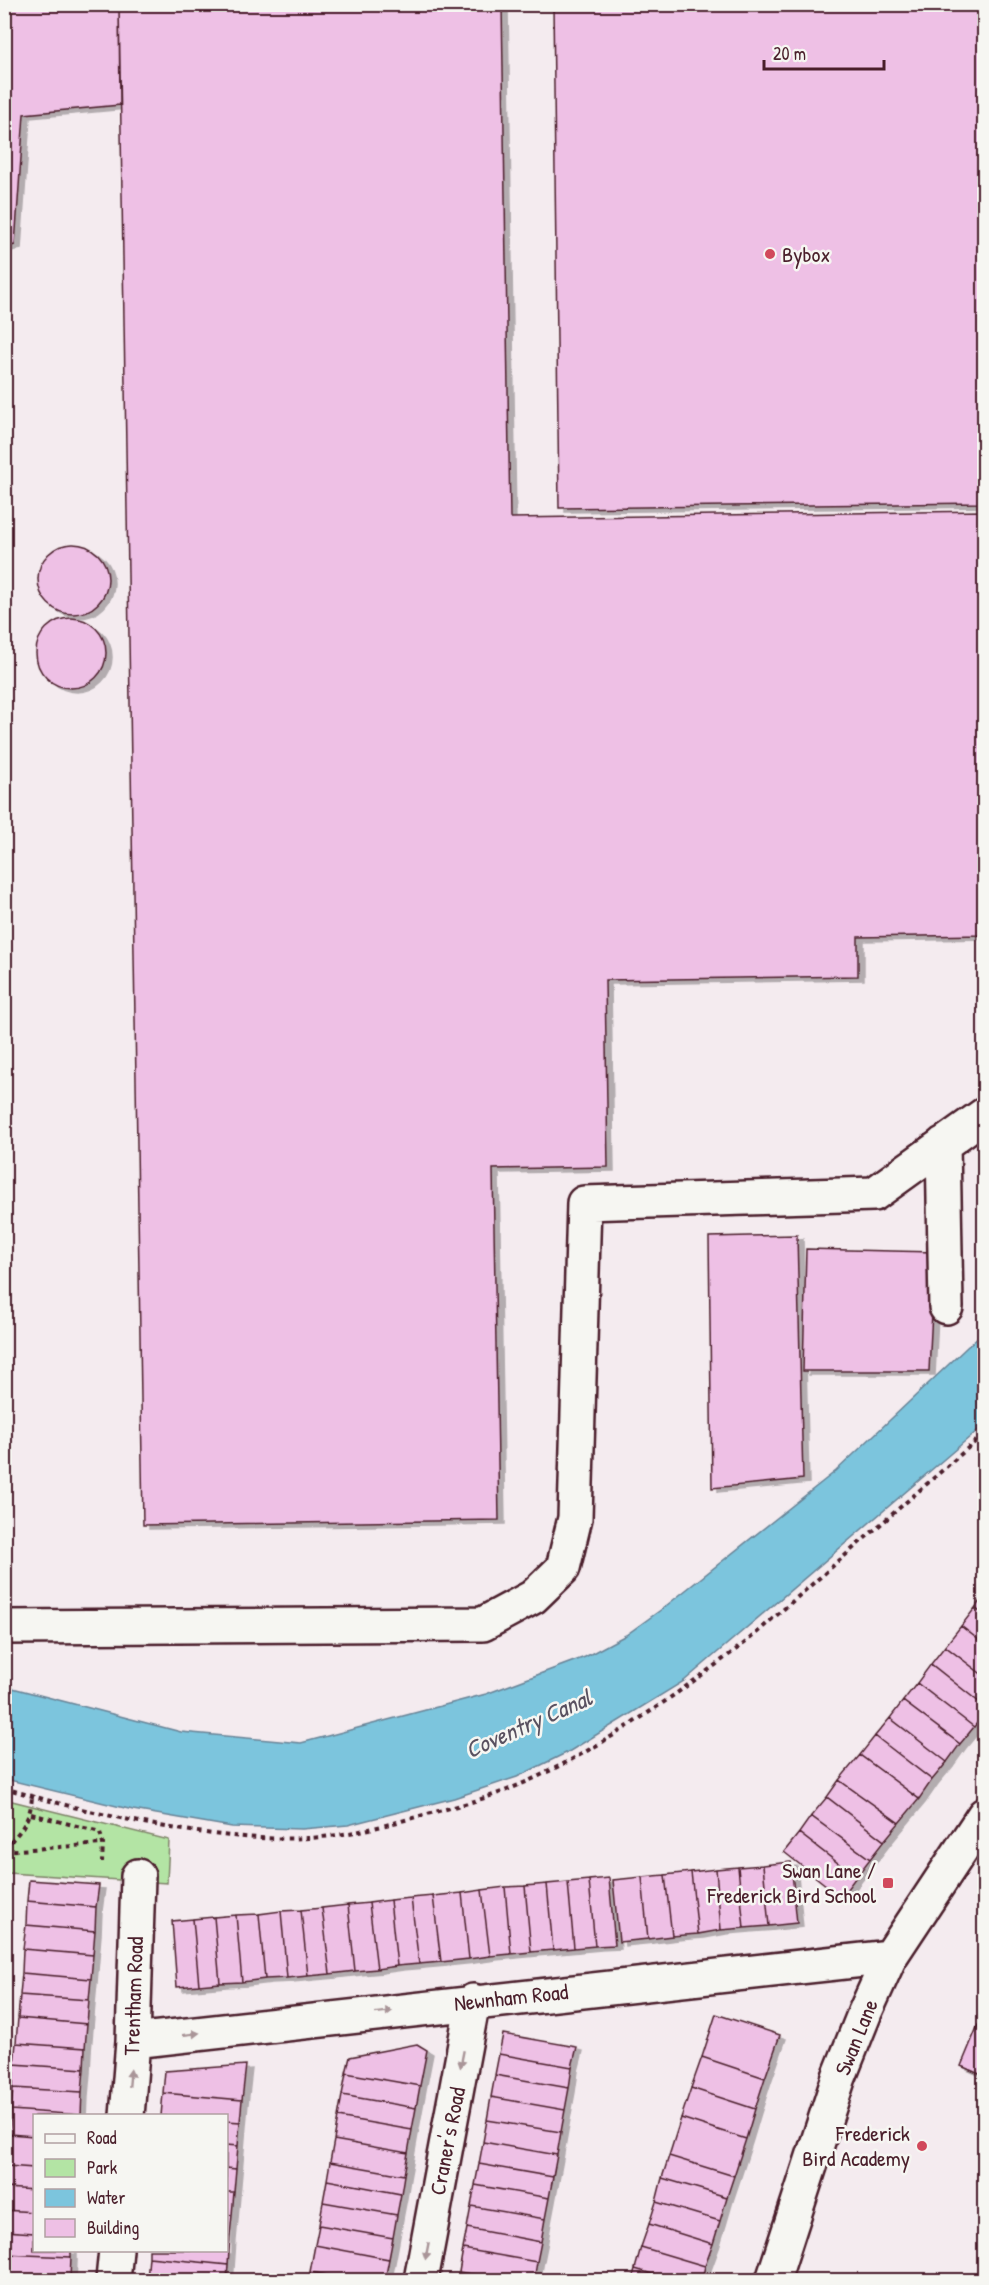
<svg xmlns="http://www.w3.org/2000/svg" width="989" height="2285" font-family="'Patrick Hand',sans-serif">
	<defs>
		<filter id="shadow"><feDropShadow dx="6" dy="4" stdDeviation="0" flood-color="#0004"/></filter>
	</defs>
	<rect width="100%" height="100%" fill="#f4ebef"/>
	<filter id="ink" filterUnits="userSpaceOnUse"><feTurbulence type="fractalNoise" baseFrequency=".0167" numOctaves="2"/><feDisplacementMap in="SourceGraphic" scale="12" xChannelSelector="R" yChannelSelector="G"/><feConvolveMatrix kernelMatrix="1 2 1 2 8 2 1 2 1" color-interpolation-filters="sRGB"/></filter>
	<g filter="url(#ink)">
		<path fill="#b3e4a4" stroke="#7e8268" stroke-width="1.5" d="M4,1799L169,1840L167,1883L8,1873V1863H5Z"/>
		<path fill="#7cc5dd" stroke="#688396" stroke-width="1.5" d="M984,1331V1425L684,1681L570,1751L517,1777L454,1798L348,1825L302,1829L232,1827L133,1810L5,1779V1686L181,1732L301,1743L486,1694L585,1657L626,1635L662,1609L836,1471Z"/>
		<path fill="#eec0e5" stroke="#4a1f2b" stroke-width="1.5" filter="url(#shadow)" d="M4,4H119L120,105L24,114L15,245L4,247Z
			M119,4H502L510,518L984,511V935L858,937V976L605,980L608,1167L493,1169L499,1520L143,1525Z
			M553,4H984V503L559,508Z
			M38 579a35 35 0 1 1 70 0a35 35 0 1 1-70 0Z
			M36 653a35 35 0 1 1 70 0a35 35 0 1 1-70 0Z
			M797,1235L803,1479L712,1488L709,1237Z
			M806,1249L935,1252L929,1371H803Z
			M984,1595V1615L975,1608Z
			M975,1608L984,1615V1644L961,1626Z
			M961,1626L984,1644V1676L945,1646Z
			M945,1646L984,1676V1706L931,1664Z
			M931,1664L984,1706V1714L974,1727L917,1683Z
			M917,1683L974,1727L960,1744L903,1701Z
			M903,1701L960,1744L947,1762L890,1718Z
			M890,1718L947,1762L932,1780L875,1736Z
			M875,1736L932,1780L919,1799L860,1755Z
			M860,1755L919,1799L899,1823L839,1780Z
			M839,1780L899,1823L884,1841L827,1797Z
			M827,1797L884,1841L870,1859L811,1816Z
			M811,1816L870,1859L856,1877L799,1833Z
			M799,1833L856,1877L841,1897L784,1852Z
			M791,1862L797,1923L769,1926L763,1865Z
			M763,1865L769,1926L744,1928L738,1867Z
			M738,1867L744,1928L721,1930L716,1869Z
			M716,1869L721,1930L698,1934L691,1872Z
			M691,1872L698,1934L672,1936L665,1875Z
			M665,1875L672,1936L648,1939L642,1877Z
			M642,1877L648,1939L619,1942L613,1880Z
			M609,1878L615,1945L595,1946L589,1880Z
			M29,1880L99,1885L96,1907L27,1901Z
			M589,1880L595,1946L574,1948L568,1882Z
			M568,1882L574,1948L553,1950L547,1884Z
			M547,1884L553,1950L531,1952L525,1886Z
			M525,1886L531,1952L511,1954L505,1887Z
			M505,1887L511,1954L490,1956L482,1890Z
			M482,1890L490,1956L469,1959L462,1893Z
			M462,1893L469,1959L441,1962L433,1896Z
			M433,1896L441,1962L419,1964L411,1898Z
			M411,1898L419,1964L397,1966L390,1900Z
			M390,1900L397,1966L377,1969L369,1903Z
			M27,1901L96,1907L95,1931L26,1925Z
			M369,1903L377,1969L355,1971L348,1905Z
			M348,1905L355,1971L330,1974L322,1908Z
			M322,1908L330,1974L308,1976L301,1910Z
			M301,1910L308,1976L287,1978L281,1911Z
			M281,1911L287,1978L265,1979L259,1914Z
			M259,1914L265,1979L242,1982L236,1915Z
			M236,1915L242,1982L220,1983L214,1917Z
			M214,1917L220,1983L199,1985L193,1919Z
			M193,1919L199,1985L177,1987L172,1921Z
			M26,1925L95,1931L93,1955L23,1949Z
			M23,1949L93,1955L91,1979L22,1973Z
			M22,1973L91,1979L89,2000L20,1995Z
			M20,1995L89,2000L87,2024L18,2018Z
			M716,2014L780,2035L765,2078L702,2057Z
			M18,2018L87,2024L85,2048L16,2043Z
			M978,2025L984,2027V2076L961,2066Z
			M503,2034L577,2047L572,2067L499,2054Z
			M16,2043L85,2048L84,2069L14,2064Z
			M417,2044L427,2050L420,2086L346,2073L350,2057Z
			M499,2054L572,2067L569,2088L495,2075Z
			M702,2057L765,2078L755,2109L691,2088Z
			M14,2064L84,2069L82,2092L13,2088Z
			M246,2065L242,2100L163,2093L165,2071Z
			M346,2073L420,2086L416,2108L342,2095Z
			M495,2075L569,2088L565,2110L491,2097Z
			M13,2088L82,2092L81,2115L11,2110Z
			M691,2088L755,2109L746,2139L681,2118Z
			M163,2093L242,2100L240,2122L226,2121V2116H161Z
			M342,2095L416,2108L412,2130L338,2117Z
			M491,2097L565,2110L561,2132L487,2120Z
			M11,2110L81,2115L34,2116V2136L9,2134Z
			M338,2117L412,2130L408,2153L334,2140Z
			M681,2118L746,2139L734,2176L669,2156Z
			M487,2120L561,2132L557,2155L483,2142Z
			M226,2121L240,2122L238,2146L226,2145Z
			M9,2134L34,2136V2168L7,2166Z
			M334,2140L408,2153L404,2175L330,2162Z
			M483,2142L557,2155L553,2177L479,2164Z
			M226,2145L238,2146L236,2169L226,2168Z
			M669,2156L734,2176L727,2197L662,2178Z
			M330,2162L404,2175L401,2194L327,2180Z
			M479,2164L553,2177L549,2198L475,2185Z
			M7,2166L34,2168V2190L6,2188Z
			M226,2168L236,2169L234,2192H226Z
			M662,2178L727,2197L720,2221L656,2202Z
			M327,2180L401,2194L397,2215L323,2202Z
			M475,2185L549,2198L545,2219L471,2206Z
			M6,2188L34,2190V2212L4,2210Z
			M226,2192H234L232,2215L226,2214Z
			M323,2202L397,2215L393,2238L319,2225Z
			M656,2202L720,2221L713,2244L649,2224Z
			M471,2206L545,2219L541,2242L467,2228Z
			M4,2210L34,2212V2233L4,2231Z
			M226,2214L232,2215L230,2236H226Z
			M649,2224L713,2244L705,2266L641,2247Z
			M319,2225L393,2238L389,2259L315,2245Z
			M467,2228L541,2242L537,2262L463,2249Z
			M4,2231L34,2233V2250H71V2257L4,2254Z
			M226,2236H230L228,2265L149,2257V2250H226Z
			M315,2245L389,2259L385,2280H357L310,2272Z
			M641,2247L705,2266L702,2280H673L635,2269Z
			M463,2249L537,2262L534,2280H509L459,2272Z
			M4,2254L71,2257L70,2279L4,2275Z
			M149,2257L228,2265L227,2280H147Z
			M635,2269L673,2280H632Z
			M310,2272L357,2280H308Z
			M459,2272L509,2280H458Z
			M4,2275L70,2279L69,2280H4Z"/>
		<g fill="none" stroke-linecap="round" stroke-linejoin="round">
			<g stroke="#4a1f2b" stroke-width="38">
				<path id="minor" d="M943,1144L946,1307
					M4,1627L483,1624L533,1597L563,1568L575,1518L584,1203L874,1194L984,1115
					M133,2041L890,1957
					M127,2116L133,2041L138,1876
					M113,2280L116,2250
					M421,2280L473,2001
					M773,2280L839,2077L865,2012L890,1957L984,1815"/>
			</g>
			<path stroke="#4a1f2b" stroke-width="4" stroke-dasharray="4.5 4.5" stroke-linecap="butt" d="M4,1788C97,1815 212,1843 308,1838C347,1836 383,1826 420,1816C449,1808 479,1801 507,1790C594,1755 672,1698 746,1642L984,1434
				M31,1814L100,1832L103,1844L102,1862
				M4,1848C21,1832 31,1819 32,1796
				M4,1851L102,1844"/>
			<use href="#minor" stroke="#f6f6f2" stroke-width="33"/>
		</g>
		<defs><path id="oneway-solid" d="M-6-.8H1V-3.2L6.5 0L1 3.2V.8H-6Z" transform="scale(1.5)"/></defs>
		<g fill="#a99598">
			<use href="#oneway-solid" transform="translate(384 2012) rotate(-7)"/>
			<use href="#oneway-solid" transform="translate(191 2034) rotate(-7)"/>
			<use href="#oneway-solid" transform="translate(462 2059) rotate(101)"/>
			<use href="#oneway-solid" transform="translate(130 2078) rotate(-85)"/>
			<use href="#oneway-solid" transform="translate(427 2251) rotate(101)"/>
		</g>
	</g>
	<g fill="#d1495b" stroke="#f6f6f2" stroke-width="2">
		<circle cx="770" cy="254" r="6"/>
		<rect x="882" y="1877" width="12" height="12" rx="3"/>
		<circle cx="922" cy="2146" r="6"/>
	</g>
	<g text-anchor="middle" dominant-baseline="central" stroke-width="5" stroke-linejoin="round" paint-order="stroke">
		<g font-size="22" fill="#4a1f2b" stroke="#f6f6f2" text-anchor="end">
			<text x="782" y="254" text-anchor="start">Bybox</text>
			<text x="876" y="1870">Swan Lane /<tspan x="876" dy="25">Frederick Bird School</tspan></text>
			<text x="910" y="2133">Frederick<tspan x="910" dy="25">Bird Academy</tspan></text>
		</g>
		<g font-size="22" fill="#4a1f2b" stroke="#f6f6f2">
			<text transform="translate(133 1996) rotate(-88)">Trentham Road</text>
			<text transform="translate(511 1997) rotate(-6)">Newnham Road</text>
			<text transform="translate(856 2037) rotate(-68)">Swan Lane</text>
			<text transform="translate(447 2141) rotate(-79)">Craner's Road</text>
		</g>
		<g font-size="24" font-style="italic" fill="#595160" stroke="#f6f6f2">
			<text transform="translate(528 1723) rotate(-24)">Coventry Canal</text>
		</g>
	</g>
	<rect width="989" height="2285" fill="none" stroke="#f6f6f2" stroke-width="24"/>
	<rect x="12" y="12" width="965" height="2261" fill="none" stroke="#4a1f2b" stroke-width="2" filter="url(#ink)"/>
	<rect x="33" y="2114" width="195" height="138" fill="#f6f6f2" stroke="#b1a0a2" stroke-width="1.5"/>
	<rect x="45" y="2134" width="30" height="9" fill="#f6f6f2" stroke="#b1a0a2" stroke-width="1.5"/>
	<text x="87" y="2144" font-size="18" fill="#4a1f2b">Road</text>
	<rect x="45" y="2159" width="30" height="18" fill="#b3e4a4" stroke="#b1a0a2" stroke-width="1.5"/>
	<text x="87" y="2174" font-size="18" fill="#4a1f2b">Park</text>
	<rect x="45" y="2189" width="30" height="18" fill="#7cc5dd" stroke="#b1a0a2" stroke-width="1.5"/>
	<text x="87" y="2204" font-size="18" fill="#4a1f2b">Water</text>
	<rect x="45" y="2219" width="30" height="18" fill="#eec0e5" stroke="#b1a0a2" stroke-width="1.5"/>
	<text x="87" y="2234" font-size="18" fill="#4a1f2b">Building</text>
	<path d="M764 60v9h120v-9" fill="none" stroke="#4a1f2b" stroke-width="3"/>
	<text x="773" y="60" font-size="18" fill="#4a1f2b" stroke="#f6f6f2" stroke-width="4.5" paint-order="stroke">20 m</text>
</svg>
